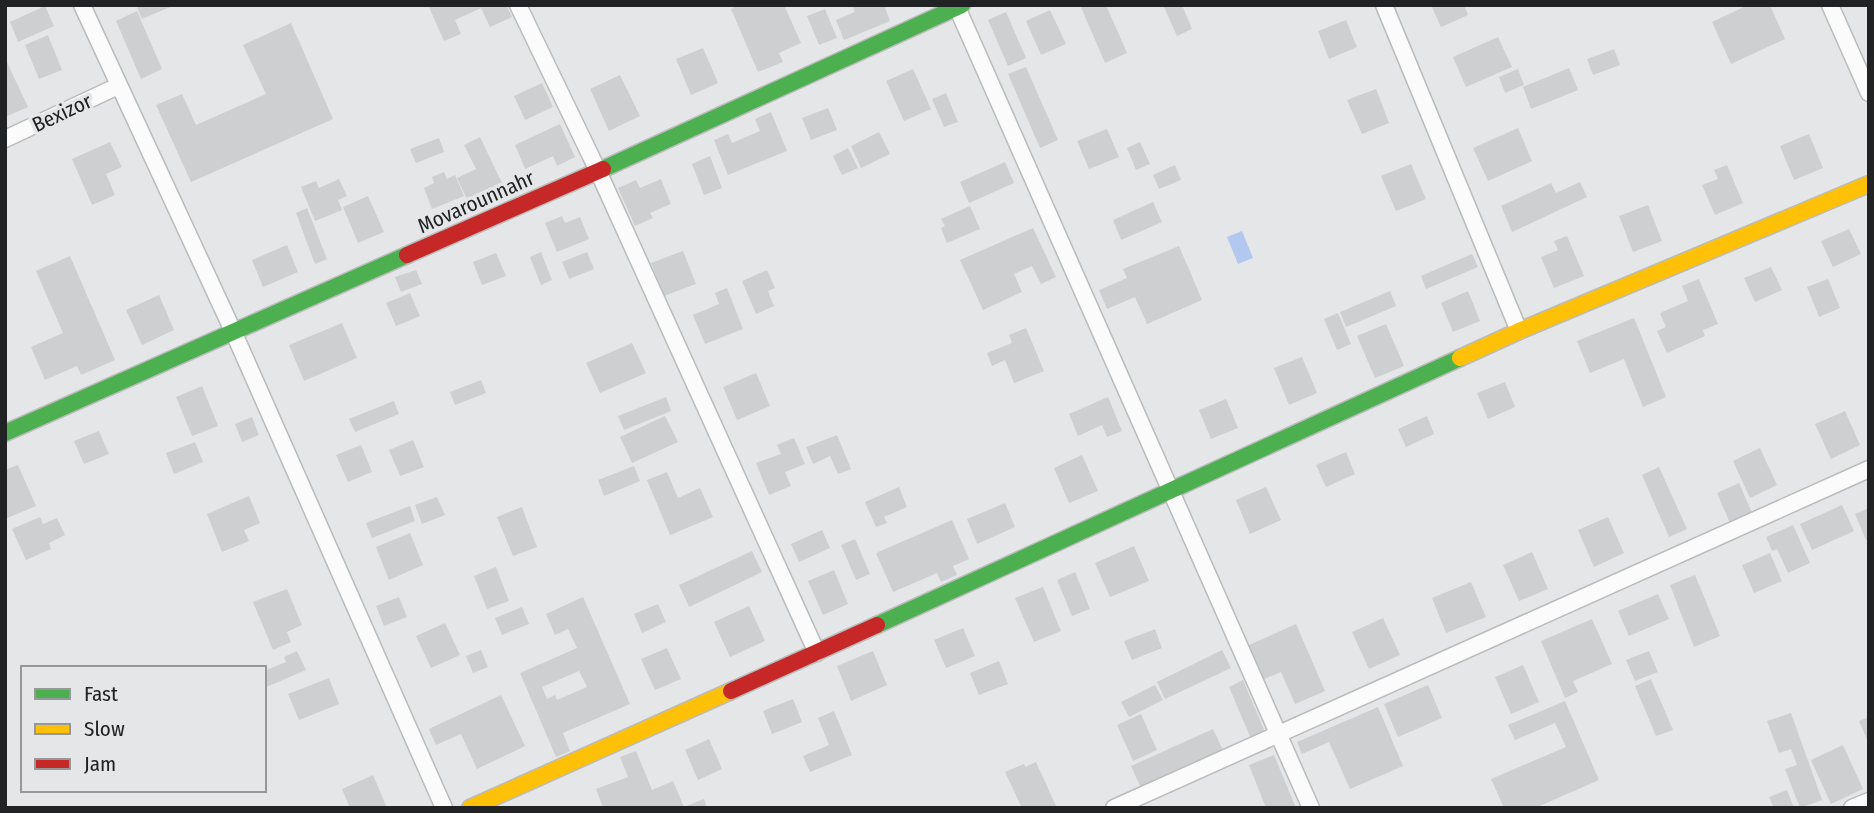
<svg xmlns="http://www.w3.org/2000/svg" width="1874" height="813" font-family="'Fira Sans Condensed',sans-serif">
	<rect width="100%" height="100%" fill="#e5e6e7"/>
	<path fill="#b2c8ee" d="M1242,231L1253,258L1238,264L1227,237Z"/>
	<path fill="#cecfd0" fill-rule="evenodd" d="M136,5H175L142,19Z
		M428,5H506L512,17L490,27L481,8L455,20L461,34L444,41Z
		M733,5H784L801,43L779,53L783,62L758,72L731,9L734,8Z
		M852,5H884L890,21L844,40L836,20L855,12Z
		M1080,5H1106L1127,53L1105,63Z
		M1163,5H1182L1192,29L1177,36Z
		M1431,5H1464L1468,15L1441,27Z
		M1748,5H1770L1785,39L1731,64L1712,22Z
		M45,6L54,26L18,42L10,22Z
		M825,9L837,38L819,45L807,16Z
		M1050,10L1066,44L1041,55L1026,21Z
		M137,11L162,69L141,79L116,21Z
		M1006,12L1026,58L1008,66L988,20Z
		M1346,20L1357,47L1329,59L1318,31Z
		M291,23L333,119L191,182L156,105L182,94L196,125L266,94L243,45Z
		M48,35L62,70L39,79L25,45Z
		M1498,37L1512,67L1466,87L1453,57Z
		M703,48L718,83L691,95L676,59Z
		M1614,49L1620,65L1593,75L1587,59Z
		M5,58L28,107L5,117Z
		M1026,67L1058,140L1040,148L1008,74Z
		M1569,68L1578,90L1531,109L1523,87Z
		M913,69L931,109L904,121L886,81Z
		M1518,69L1524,85L1505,93L1499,77Z
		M620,75L640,116L609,131L590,89Z
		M542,83L553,107L525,120L514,96Z
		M1376,89L1389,123L1362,134L1347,100Z
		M946,93L958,122L944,127L932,99Z
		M828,108L837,130L811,140L802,118Z
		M771,112L787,151L728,175L714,140L728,134L732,143L760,131L755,119Z
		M560,124L575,157L557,166L553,156L525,169L515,145Z
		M1518,128L1532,161L1488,181L1473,148Z
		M1107,129L1119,157L1089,169L1077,141Z
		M879,132L890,154L861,168L851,146Z
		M1809,134L1823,168L1794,180L1780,146Z
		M480,137L504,187L469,203L457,178L476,169L464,145Z
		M439,138L444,152L416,163L410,149Z
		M110,142L122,167L106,174L115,195L92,205L72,159Z
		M1140,142L1150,164L1136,170L1127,148Z
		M848,148L858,168L842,175L833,156Z
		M710,156L722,188L704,195L692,164Z
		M1005,162L1014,183L969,203L960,182Z
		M1411,164L1426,199L1396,211L1381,176Z
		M1175,165L1181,180L1159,189L1153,175Z
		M1727,165L1743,203L1715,215L1702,185L1718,179L1714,170Z
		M444,172L447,179L455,175L464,196L432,209L424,188L434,183L432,177Z
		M339,179L347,196L338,200L342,210L315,221L301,187L316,181L319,188Z
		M661,179L671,204L650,213L653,218L635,226L618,188L636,180L640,188Z
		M1580,182L1587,197L1512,232L1501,206L1551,183L1556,193Z
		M368,196L384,232L358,243L343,207Z
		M1153,202L1162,222L1121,240L1113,220Z
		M1648,205L1662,241L1633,252L1619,216Z
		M970,206L980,229L947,243L941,228L945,226L941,219Z
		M307,208L327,259L315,264L296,213Z
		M562,216L565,223L580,217L589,239L557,252L545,223Z
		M1033,228L1056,277L1041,284L1032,266L1014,274L1022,292L983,310L960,260Z
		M1849,229L1861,254L1833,267L1821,241Z
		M1567,236L1584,276L1554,288L1541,257L1558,250L1554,241Z
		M287,245L298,272L263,287L252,260Z
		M1179,246L1202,300L1147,324L1135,297L1107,309L1099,290L1127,278L1123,269Z
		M683,251L696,284L664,296L651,263Z
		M541,252L552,280L541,285L530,257Z
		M587,252L594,269L569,279L562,262Z
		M496,253L506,276L482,285L473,262Z
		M1472,254L1478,267L1426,289L1421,276Z
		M70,256L115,360L81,375L77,366L45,380L31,347L63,333L36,271Z
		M1771,267L1782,290L1755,302L1744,278Z
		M416,270L422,284L401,292L395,277Z
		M767,270L775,288L768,291L774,306L756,314L742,281Z
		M1699,279L1718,324L1703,330L1705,336L1667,353L1657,331L1666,327L1660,313L1688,301L1682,286Z
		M1828,279L1840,308L1819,317L1807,287Z
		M727,288L743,329L705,344L693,315L719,304L715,293Z
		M1390,291L1396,306L1346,327L1340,312Z
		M1468,291L1480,321L1453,332L1441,303Z
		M410,293L420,316L396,326L386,303Z
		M159,295L174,330L142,345L126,310Z
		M1338,313L1351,344L1337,350L1324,319Z
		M1634,318L1666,397L1643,407L1624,359L1590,373L1577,341Z
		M342,323L357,358L304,381L289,345Z
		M1386,324L1404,366L1375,378L1357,336Z
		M1026,328L1044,371L1014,383L1005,360L992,366L987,353L1012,343L1009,335Z
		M632,343L646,373L600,393L586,363Z
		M1302,357L1317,393L1289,405L1274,368Z
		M756,373L770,406L737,420L723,387Z
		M481,380L486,393L455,405L450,392Z
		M1505,382L1515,407L1488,419L1477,393Z
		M202,386L218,426L192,436L176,397Z
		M666,397L671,411L624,430L618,416Z
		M1108,397L1122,431L1107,437L1102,425L1078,436L1069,414Z
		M1226,399L1238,428L1211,439L1199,410Z
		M394,401L399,414L355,432L349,419Z
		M1845,411L1860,445L1831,459L1815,424Z
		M665,416L678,442L632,463L620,437Z
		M1427,416L1434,434L1406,447L1398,429Z
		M252,417L259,435L242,442L235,424Z
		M99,431L109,454L84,464L74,441Z
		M837,435L851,469L838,474L830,456L813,464L806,447Z
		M794,438L805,464L785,472L791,486L769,495L756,463L781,454L777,445Z
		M413,440L424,467L400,476L389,450Z
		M195,442L203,462L174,474L166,453Z
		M361,445L372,472L348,482L336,455Z
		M1760,448L1777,485L1750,498L1733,461Z
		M1346,452L1355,474L1326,487L1316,465Z
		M1082,455L1098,491L1069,503L1054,468Z
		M18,465L36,506L5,519V470Z
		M634,466L640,481L604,496L598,480Z
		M1659,467L1687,529L1669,537L1642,475Z
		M667,472L678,498L700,488L713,517L670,535L647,480Z
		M1739,483L1752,513L1730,523L1717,493Z
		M899,487L907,507L884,517L887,523L876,527L865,502Z
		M1266,487L1281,520L1250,534L1236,500Z
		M249,496L260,523L244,530L249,541L222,552L207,514Z
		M437,497L445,515L422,524L415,505Z
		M1005,503L1015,527L977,544L967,519Z
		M1842,505L1854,531L1812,550L1800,524Z
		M410,506L415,521L372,538L366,523Z
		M522,507L537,547L513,556L497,517Z
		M1869,508V539L1866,540L1855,514Z
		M40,517L43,524L57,518L65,535L49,543L51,549L26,560L12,529Z
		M1608,517L1624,553L1594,567L1578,530Z
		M952,520L969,559L953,566L957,575L941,582L937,573L893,592L876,553Z
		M1793,525L1810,563L1788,573L1777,549L1772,551L1766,537Z
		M822,530L830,548L799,562L791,544Z
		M410,533L423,565L389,580L376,547Z
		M855,539L870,574L856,580L841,545Z
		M1134,546L1149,581L1110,597L1095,563Z
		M752,551L762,572L689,607L679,585Z
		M1532,552L1548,589L1519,601L1503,565Z
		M1770,553L1782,581L1754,593L1742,565Z
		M496,567L509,601L487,609L474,576Z
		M834,570L848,604L823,615L808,581Z
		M1075,572L1090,609L1072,616L1057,580Z
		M1695,575L1720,636L1694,647L1670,585Z
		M1471,582L1486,617L1446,633L1432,598Z
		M1043,587L1061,631L1034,642L1015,598Z
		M287,589L302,625L287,632L291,642L273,650L253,602Z
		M1658,594L1669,619L1629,636L1618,611Z
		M399,597L407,617L384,626L376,606Z
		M583,597L630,704L563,733L570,751L556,757L520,673L577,648L568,629L555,635L546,614ZM579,671L587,687L557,700L555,695L547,699L542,687Z
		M658,604L666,622L642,633L634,614Z
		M749,606L765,641L730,657L714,622Z
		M522,607L529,624L502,635L495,618Z
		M1383,618L1400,655L1369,669L1352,632Z
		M1592,619L1612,664L1573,681L1578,692L1565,698L1541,641Z
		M445,623L460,655L431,668L416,636Z
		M1296,624L1325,691L1295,704L1281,672L1262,680L1247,646Z
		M963,628L975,656L946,668L934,640Z
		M1155,629L1162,648L1132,660L1124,641Z
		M667,648L681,679L655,690L641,659Z
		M481,650L488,667L473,673L466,656Z
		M1222,650L1231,668L1165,699L1157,682Z
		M297,651L306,670L264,688V671L286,662L284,657Z
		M873,651L887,685L851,701L837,666Z
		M1649,651L1658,672L1635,681L1626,660Z
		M999,661L1008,684L979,695L970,673Z
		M1523,665L1539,702L1511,714L1495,677Z
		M329,678L339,704L299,720L288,694Z
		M1651,679L1673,730L1656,736L1635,686Z
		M1243,680L1265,732L1251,739L1229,687Z
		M1155,685L1163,700L1129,717L1121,702Z
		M1428,685L1442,718L1398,737L1384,704Z
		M501,695L525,746L477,769L461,734L436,745L429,729Z
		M793,699L802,722L772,734L763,711Z
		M1565,701L1599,780L1535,808H1504L1491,779L1566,747L1555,723L1515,740L1508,725Z
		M1378,707L1403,766L1350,789L1329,742L1302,754L1297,742Z
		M834,711L852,755L810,772L803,756L829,745L818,718Z
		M1791,713L1822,800L1800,808L1785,769L1797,765L1791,749L1779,753L1767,721Z
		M1141,714L1157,750L1133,761L1117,725Z
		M1869,717V744L1859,721Z
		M1213,729L1223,750L1141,788L1131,766Z
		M709,739L722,769L698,780L685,750Z
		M1843,745L1863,789L1831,804L1811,760Z
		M636,751L652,790L673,781L684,807L704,799L707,808H603L596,789L628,777L620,757Z
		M1274,755L1296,808H1266L1249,765Z
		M1036,762L1057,808H1022L1005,772L1024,764L1025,767Z
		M373,775L387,808H350L342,789Z
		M1787,790L1794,808H1774L1769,797Z"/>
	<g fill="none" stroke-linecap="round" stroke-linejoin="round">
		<g stroke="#babbbb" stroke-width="19">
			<path id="street" d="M82,5L233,331L444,808
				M518,5L598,171L817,653
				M956,5L1311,808
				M1384,5L1519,331
				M1830,5L1869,93
				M5,139L118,86
				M1114,808L1869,469
				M1852,808L1869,801"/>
		</g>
		<g stroke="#babbbb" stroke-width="19">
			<path id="fast" d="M603,169L962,5
				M5,433L407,255
				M877,625L1460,358"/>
		</g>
		<g stroke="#babbbb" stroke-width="19">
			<path id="slow" d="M1460,358L1519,331L1869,184
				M470,808L731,691"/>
		</g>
		<g stroke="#babbbb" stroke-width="19">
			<path id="jam" d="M407,255L603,169
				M731,691L877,625"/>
		</g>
		<use href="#street" stroke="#fbfbfb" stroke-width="16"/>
		<use href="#fast" stroke="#4caf50" stroke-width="16"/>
		<use href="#slow" stroke="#ffc107" stroke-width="16"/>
		<use href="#jam" stroke="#c62828" stroke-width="16"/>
	</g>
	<g text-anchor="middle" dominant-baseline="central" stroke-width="7" stroke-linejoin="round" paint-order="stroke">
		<g font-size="21" fill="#212223" stroke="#e4e6e8">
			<text transform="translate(62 113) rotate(-25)">Bexizor</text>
			<text transform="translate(476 202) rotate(-24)">Movarounnahr</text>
		</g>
	</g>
	<rect width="1874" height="813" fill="none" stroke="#212223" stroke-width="14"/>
	<rect x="21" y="666" width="245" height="126" fill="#e4e6e8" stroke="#969899" stroke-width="2"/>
	<rect x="35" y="689" width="35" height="10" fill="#4caf50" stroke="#969899" stroke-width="2"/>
	<text x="84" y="701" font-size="21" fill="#212223">Fast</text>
	<rect x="35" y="724" width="35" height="10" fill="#ffc107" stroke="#969899" stroke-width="2"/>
	<text x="84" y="736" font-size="21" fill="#212223">Slow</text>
	<rect x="35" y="759" width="35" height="10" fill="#c62828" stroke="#969899" stroke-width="2"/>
	<text x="84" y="771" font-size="21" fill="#212223">Jam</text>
</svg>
